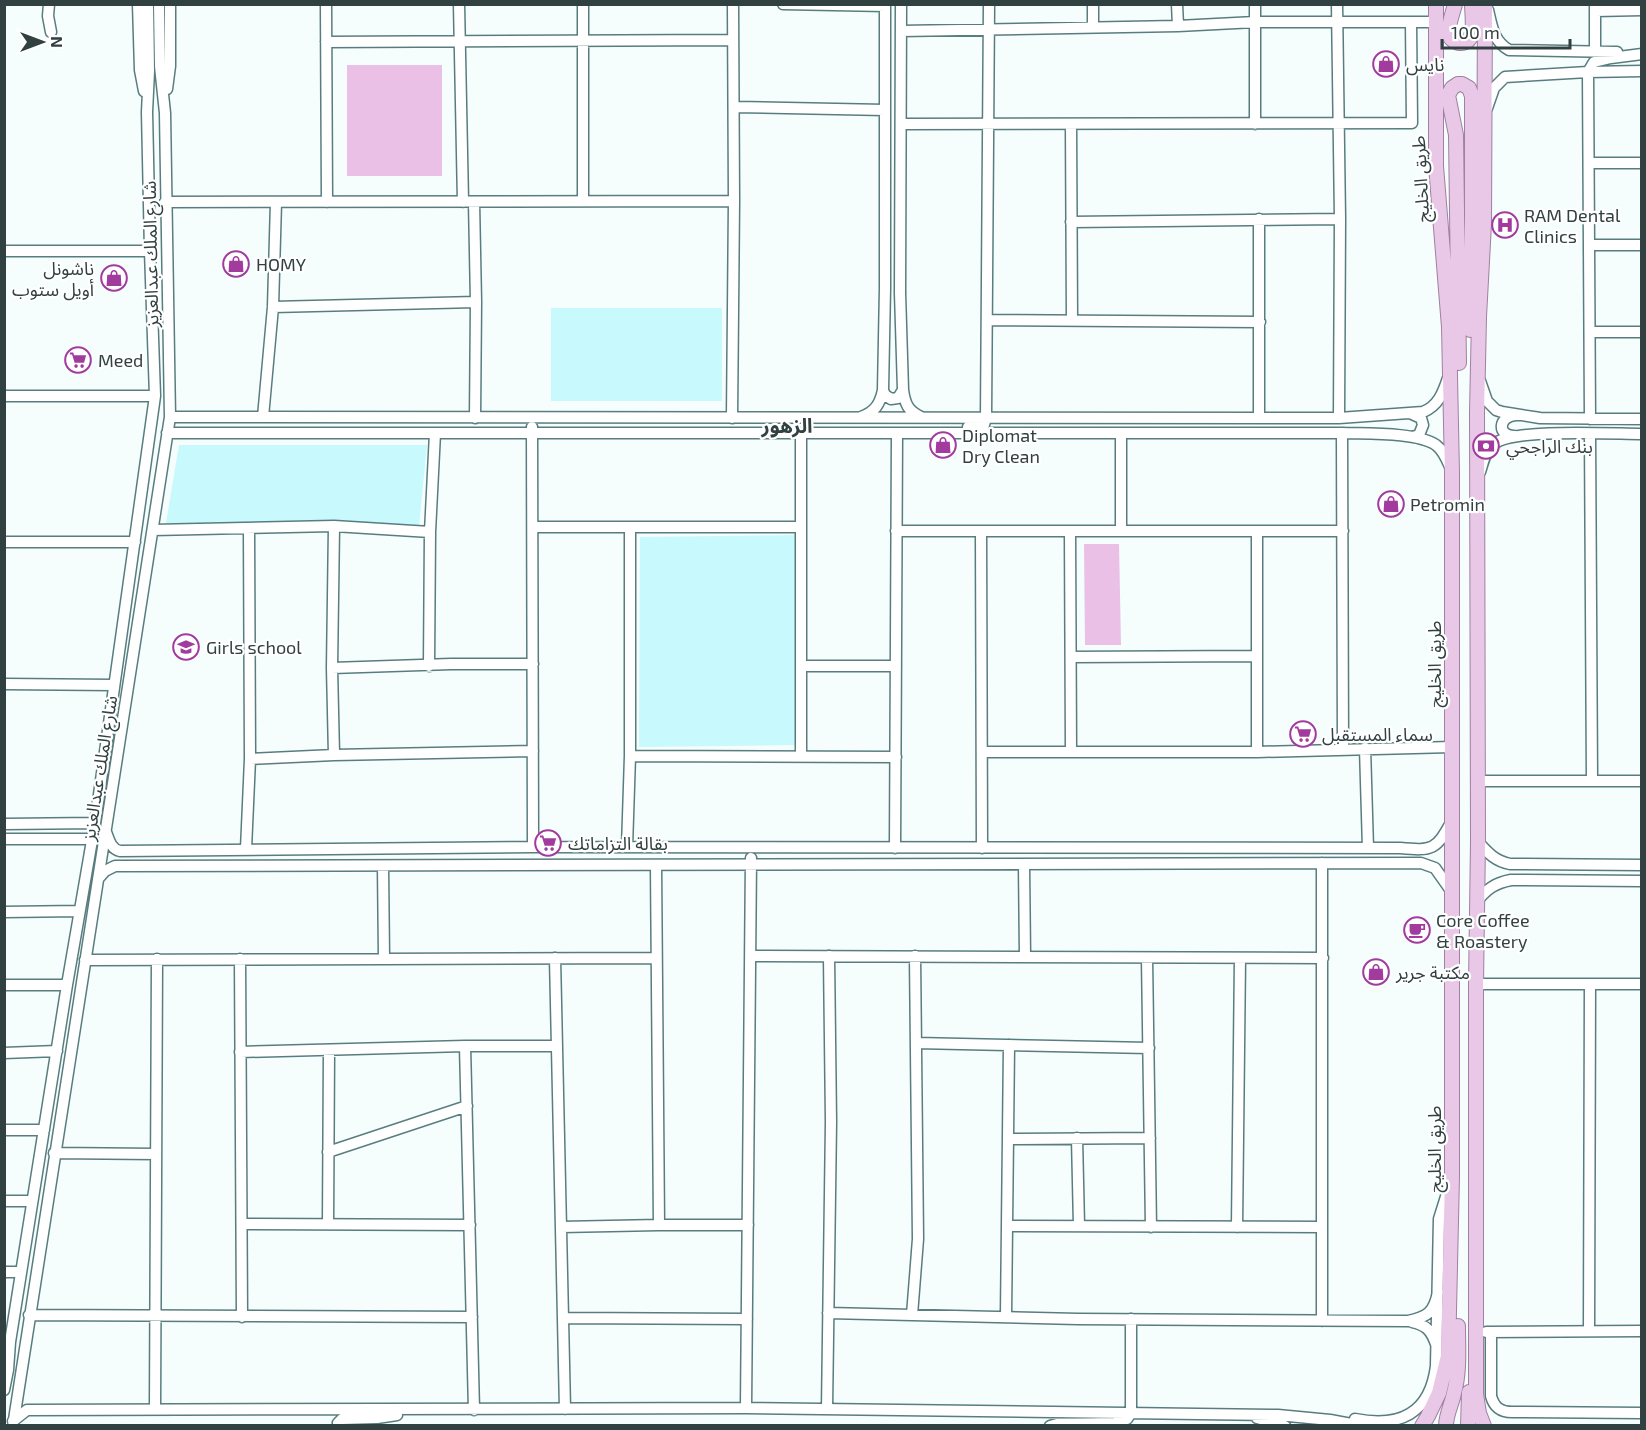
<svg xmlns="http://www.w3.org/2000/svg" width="1646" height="1430" font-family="'Exo 2','Noto Sans Arabic',sans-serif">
	<rect width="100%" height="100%" fill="#f5fdfd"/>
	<path fill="#c8f9fc" d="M551,308H722V401H551Z
		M179,445H427L419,526L166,523Z
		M798,535L795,745L639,747L640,537Z"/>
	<path fill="#eac0e7" d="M347,65H442V176H347Z
		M1084,544H1119L1121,645H1085Z"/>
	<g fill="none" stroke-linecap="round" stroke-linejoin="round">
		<g stroke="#597d7f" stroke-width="13">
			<path id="minor" d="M49,4L48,16L51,32
				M138,4L140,70L144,91
				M326,4L327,202
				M459,4L463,202
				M583,4V201
				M783,4L885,6
				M901,4L900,293L903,390C905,404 908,411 921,417
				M1093,4V28
				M1177,4L1178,26
				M1255,4V124
				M1337,4L1340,219L1339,418
				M1595,4V52
				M1488,10C1492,26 1493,41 1509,50L1617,52
				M1595,11L1642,10
				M901,31L1178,26L1255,22H1436
				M326,42L733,40
				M167,89L170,66V4
				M734,107L885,110
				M1487,108L1494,88L1505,77L1588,72L1642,71
				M901,124L1412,123L1411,22
				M1071,124L1072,320
				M1589,163H1642
				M165,202L734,201
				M474,202L476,302L475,418
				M1071,222L1340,219
				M1589,245H1642
				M4,251H150
				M273,307L476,302
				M988,320L1260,322
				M1590,332H1642
				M1480,381L1487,401L1496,410L1502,412L1540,418L1642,419
				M883,390L885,395L891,399L898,398L903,390
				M4,396H155
				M1412,414L1421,418L1423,425L1419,435L1413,437
				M170,417L1339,418L1423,412C1438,406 1443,393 1448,378
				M263,417L273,307L276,202
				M861,417C875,412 880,404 883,390L885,288V4
				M732,418L734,201L733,4
				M1259,418V219
				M1590,419L1588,72L1594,62L1611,58L1642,54
				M532,427L533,847
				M968,427L984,425L986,418L989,4
				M167,433H1342C1366,434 1417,432 1436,445C1444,451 1447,460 1451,469
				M1121,433V530
				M1342,433L1343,750
				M1590,434L1592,781
				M1514,436C1497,436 1498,416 1516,415
				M1480,472C1483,463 1485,450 1494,444C1514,428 1612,434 1642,434
				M334,526L332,668L334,755
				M533,527H801
				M153,530L334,526L430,532L429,666
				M896,531H1343
				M981,531L982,848
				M1070,531L1071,752
				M430,532L435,433
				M1257,532V752
				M4,542H135
				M1071,657L1257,656
				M801,666H896
				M332,668L451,664H533
				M4,684L114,685
				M1365,748L1368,848
				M982,752H1257L1452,747
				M630,756L896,757
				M801,756V433
				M250,759L334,755L533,751
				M1478,781H1642
				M4,824L95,823
				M106,832C109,840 111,849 120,851L533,847L1400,848C1433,851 1436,850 1452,821
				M4,839H92
				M1478,842C1488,853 1495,861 1510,864L1642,865
				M627,847L630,756V527
				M895,848L897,433
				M246,849L250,759L249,529
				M1024,864L1025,957
				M656,865L659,1225H748
				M383,866L384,958
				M98,879L105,871L115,866L1421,863L1435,868L1452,892
				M1477,901C1487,889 1495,883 1511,880L1642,881
				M4,912L79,911
				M750,956L1323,958
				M555,958L565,1409
				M1147,958L1151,1227
				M240,959L242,1317
				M85,960L656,958
				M1476,984H1642
				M4,985H67
				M916,1043L1149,1048
				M465,1046L474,1410
				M240,1052L465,1046H557
				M4,1053L57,1051
				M4,1130H44
				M1077,1138L1079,1226
				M1008,1139L1150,1138
				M328,1152L467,1106
				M54,1153L156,1154
				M4,1201H32
				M242,1224L470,1225
				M328,1224L329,1050
				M1007,1226L1322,1227
				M561,1227L659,1225
				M1237,1227L1240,958
				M4,1272H21
				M828,1313L1078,1319L1408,1321C1428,1317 1434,1312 1438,1292
				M29,1315L472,1317
				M912,1315L918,1239L915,956
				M1006,1316L1009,1045
				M564,1318L747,1319
				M1322,1321V863
				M1412,1322C1426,1325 1431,1330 1436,1344
				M1589,1331L1590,984
				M1486,1332L1642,1331
				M1491,1332V1396C1494,1407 1500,1412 1512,1412L1642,1413
				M4,1390L8,1370L10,1342L67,985L95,823L155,396L150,251L147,112L149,71L148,4
				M746,1408L751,858
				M155,1409L157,959
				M827,1409L831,1122L829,956
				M1257,1418L1285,1426
				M1355,1419C1399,1428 1430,1414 1436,1366L1439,1219L1449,1187
				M13,1421L27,1410L746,1408L1278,1415L1330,1420L1362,1426
				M13,1426L170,417L165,113L160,66L159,4
				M339,1426L338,1423L342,1419L377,1418L397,1415
				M1050,1426L1057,1424L1115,1423L1127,1419L1131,1413V1319"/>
		</g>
		<g stroke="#a080a2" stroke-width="16">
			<path id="major" d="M1455,4C1453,13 1448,24 1449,33C1449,43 1465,47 1470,38C1475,30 1472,14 1472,4
				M1459,363L1456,135L1448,95L1452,88L1458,84H1462L1469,88L1472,96V221L1470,330
				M1422,1426L1428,1416L1439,1393L1448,1356L1452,1176V473L1449,327L1436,166V4
				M1446,1426C1446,1414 1452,1404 1454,1393C1460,1371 1458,1348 1458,1326
				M1468,1426L1469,1392
				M1484,1426L1479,1413L1476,1394V984L1478,842L1477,412L1479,317L1484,224L1485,4"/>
		</g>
		<use href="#minor" stroke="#fff" stroke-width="10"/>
		<use href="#major" stroke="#e9c7e7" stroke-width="14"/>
	</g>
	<defs>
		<g id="shop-ring" transform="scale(1.35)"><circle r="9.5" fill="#fff" stroke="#a23b9e" stroke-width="1.5"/><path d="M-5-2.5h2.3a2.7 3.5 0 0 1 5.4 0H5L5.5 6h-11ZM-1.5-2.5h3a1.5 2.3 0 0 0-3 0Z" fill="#a23b9e"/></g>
		<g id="hospital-ring" transform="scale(1.35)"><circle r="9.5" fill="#fff" stroke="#a23b9e" stroke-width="1.5"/><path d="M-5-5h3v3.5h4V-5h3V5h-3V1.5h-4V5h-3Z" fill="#a23b9e"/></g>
		<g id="supermarket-ring" transform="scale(1.35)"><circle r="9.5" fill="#fff" stroke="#a23b9e" stroke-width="1.5"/><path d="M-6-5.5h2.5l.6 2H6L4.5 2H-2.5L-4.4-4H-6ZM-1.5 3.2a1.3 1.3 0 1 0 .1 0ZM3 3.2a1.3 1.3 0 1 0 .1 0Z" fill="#a23b9e"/></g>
		<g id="bank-ring" transform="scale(1.35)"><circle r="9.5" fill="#fff" stroke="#a23b9e" stroke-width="1.5"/><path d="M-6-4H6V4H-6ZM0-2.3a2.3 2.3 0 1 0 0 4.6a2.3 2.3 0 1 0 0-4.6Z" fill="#a23b9e"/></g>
		<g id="school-ring" transform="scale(1.35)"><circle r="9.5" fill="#fff" stroke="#a23b9e" stroke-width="1.5"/><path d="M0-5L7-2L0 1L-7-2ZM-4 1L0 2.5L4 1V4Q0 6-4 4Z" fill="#a23b9e"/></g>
		<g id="cafe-ring" transform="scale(1.35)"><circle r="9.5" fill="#fff" stroke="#a23b9e" stroke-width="1.5"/><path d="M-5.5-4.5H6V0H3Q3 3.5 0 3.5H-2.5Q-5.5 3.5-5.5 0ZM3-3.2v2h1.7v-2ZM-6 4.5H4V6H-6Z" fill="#a23b9e"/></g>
	</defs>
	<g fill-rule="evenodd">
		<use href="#shop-ring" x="1386" y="64"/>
		<use href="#hospital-ring" x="1505" y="225"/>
		<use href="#shop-ring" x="236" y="264"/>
		<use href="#shop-ring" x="114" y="278"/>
		<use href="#supermarket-ring" x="78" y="360"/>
		<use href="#shop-ring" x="943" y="445"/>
		<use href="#bank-ring" x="1486" y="446"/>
		<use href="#shop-ring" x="1391" y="504"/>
		<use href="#school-ring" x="186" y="647"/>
		<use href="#supermarket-ring" x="1303" y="734"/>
		<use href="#supermarket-ring" x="548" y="843"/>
		<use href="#cafe-ring" x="1417" y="930"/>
		<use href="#shop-ring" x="1376" y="972"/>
	</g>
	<g text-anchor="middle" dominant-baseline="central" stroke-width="4.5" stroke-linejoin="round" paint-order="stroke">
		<g font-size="18" fill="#314041" stroke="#fff" text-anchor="start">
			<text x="1406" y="64">نايس</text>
			<text x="1524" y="215">RAM Dental<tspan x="1524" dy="21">Clinics</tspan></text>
			<text x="256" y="264">HOMY</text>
			<text x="94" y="268" text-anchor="end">ناشونل<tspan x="94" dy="21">أويل ستوب</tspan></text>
			<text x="98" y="360">Meed</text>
			<text x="962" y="435">Diplomat<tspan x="962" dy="21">Dry Clean</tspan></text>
			<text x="1506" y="446">بنك الراجحي</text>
			<text x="1410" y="504">Petromin</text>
			<text x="206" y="647">Girls school</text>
			<text x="1322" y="734">سماء المستقبل</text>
			<text x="568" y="843">بقالة التزاماتك</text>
			<text x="1436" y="920">Core Coffee<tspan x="1436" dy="21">&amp; Roastery</tspan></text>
			<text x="1396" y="972">مكتبة جرير</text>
		</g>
		<g font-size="18" fill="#314041" stroke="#fff">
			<text transform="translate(1420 179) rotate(-93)">طريق الخليج</text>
			<text transform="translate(150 254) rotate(-91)">شارع الملك عبدالعزيز</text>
			<text transform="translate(1434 664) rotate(-90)">طريق الخليج</text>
			<text transform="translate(99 768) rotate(-81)">شارع الملك عبدالعزيز</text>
			<text transform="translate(1434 1149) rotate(-90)">طريق الخليج</text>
		</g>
		<g font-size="20" font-weight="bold" fill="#314041" stroke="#fff">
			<text x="787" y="425">الزهور</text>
		</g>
	</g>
	<rect width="1646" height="1430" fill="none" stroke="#314041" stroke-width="12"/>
	<g transform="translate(42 42) rotate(90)" stroke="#ffffff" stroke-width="4.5" paint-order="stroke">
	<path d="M0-4.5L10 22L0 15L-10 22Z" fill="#314041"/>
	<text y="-9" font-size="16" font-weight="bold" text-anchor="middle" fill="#314041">N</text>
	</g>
	<path d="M1442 39v9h128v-9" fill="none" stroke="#314041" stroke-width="3"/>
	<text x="1451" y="39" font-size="18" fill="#314041" stroke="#ffffff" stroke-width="4.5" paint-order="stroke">100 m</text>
</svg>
